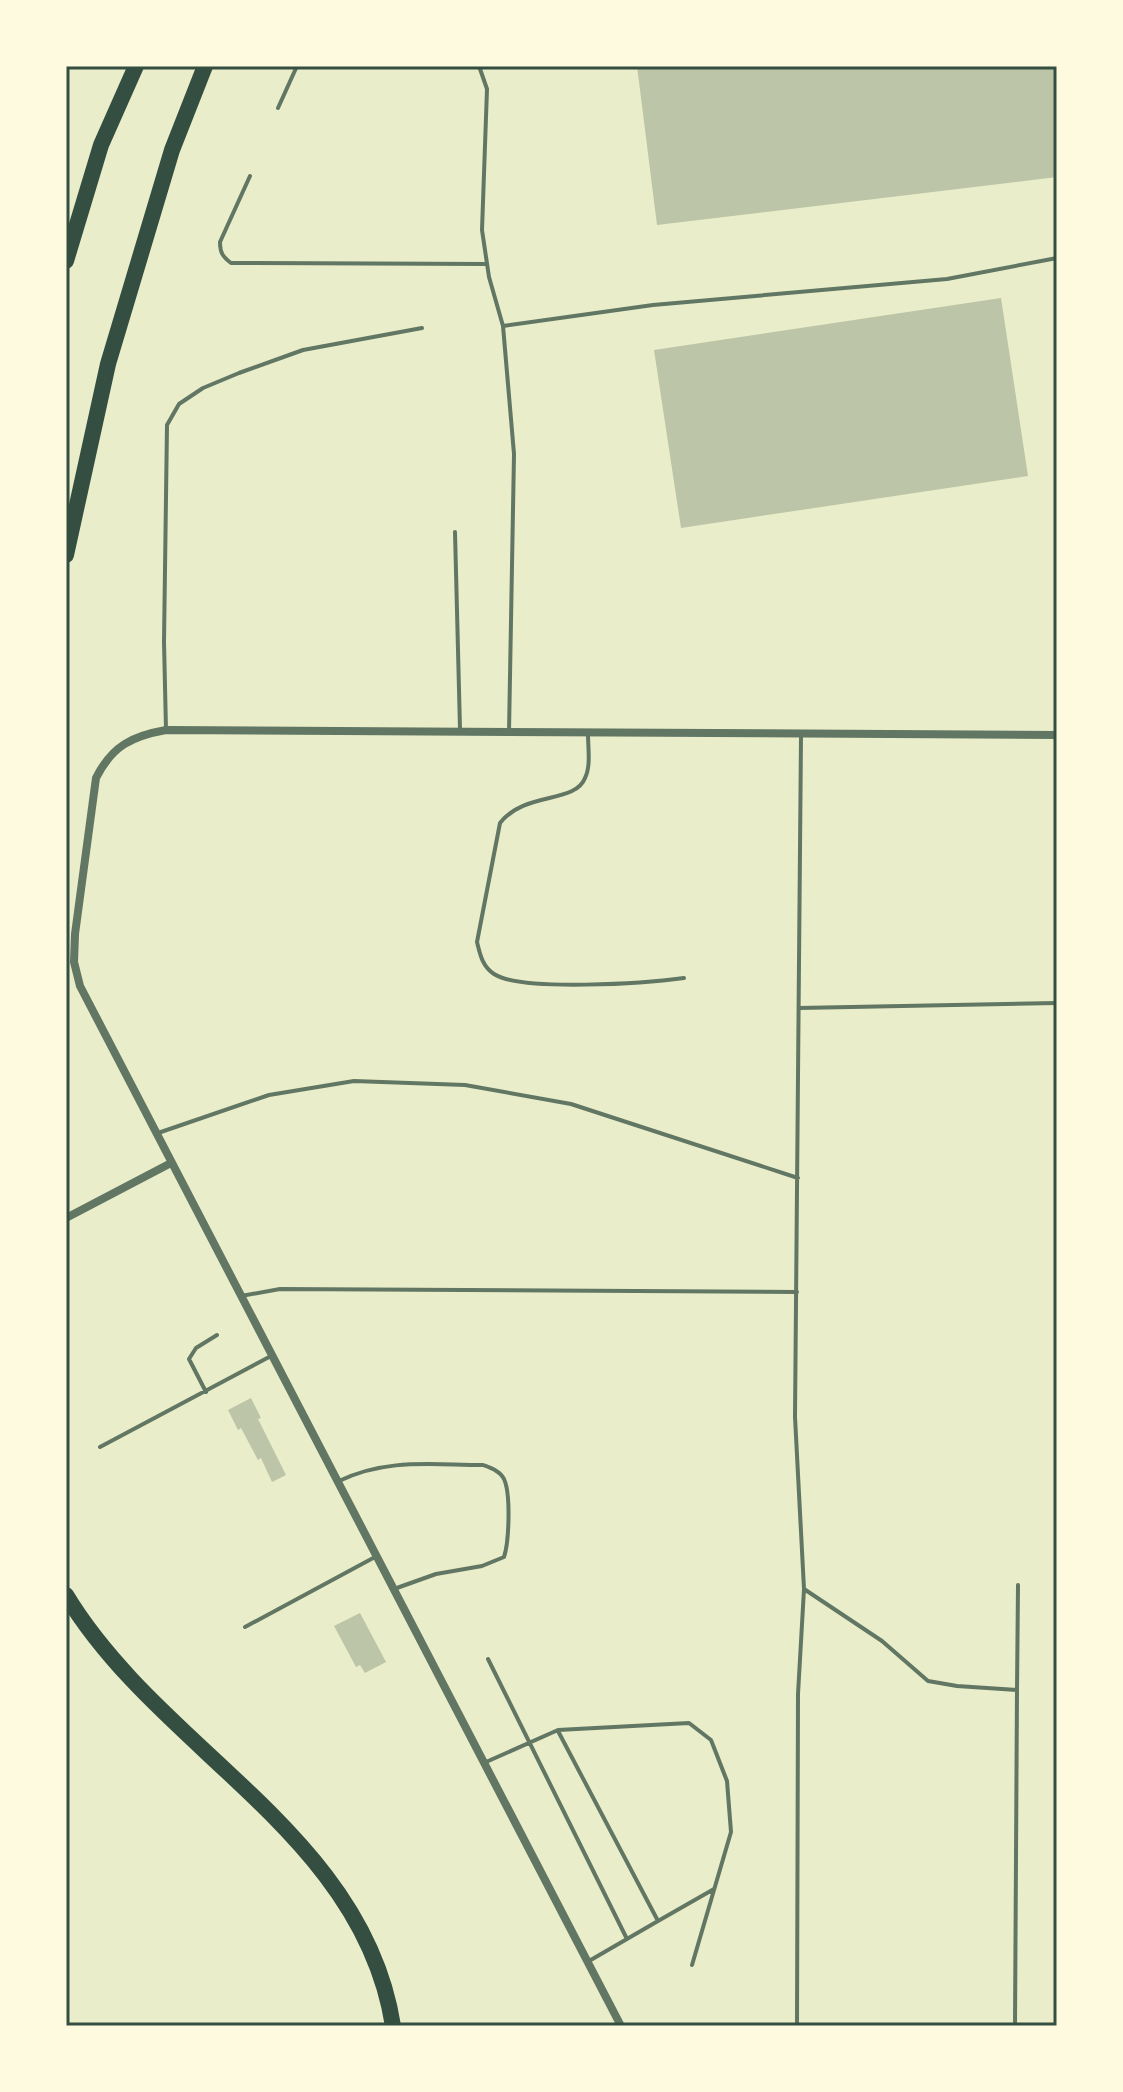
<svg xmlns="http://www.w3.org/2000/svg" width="1123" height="2092" font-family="Lato,sans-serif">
	<rect width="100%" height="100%" fill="#e9edc9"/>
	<path fill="#bcc5a7" d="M637,66H1057V177L657,225Z
		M1001,298L1028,476L681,528L654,350Z
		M251,1398L261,1418L258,1419L286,1475L272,1482L261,1458L258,1460L241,1428L238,1430L228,1410Z
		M360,1613L386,1662L365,1673L360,1665L356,1667L334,1626Z"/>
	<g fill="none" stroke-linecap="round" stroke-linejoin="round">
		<path stroke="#617663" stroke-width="4" d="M479,66L487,89L482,230L489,277L503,326L514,454L509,732
			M278,108L297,66
			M250,176L220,242C220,253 223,257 231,263L487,264
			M503,326L653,305L947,279L1057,258
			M455,532L460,729
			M166,730L164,642L167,425L179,404L203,388L239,373L303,350L422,328
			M588,734C588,748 591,766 585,778C575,804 525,791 500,823L477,942C480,954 482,966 494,974C521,992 649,983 684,978
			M799,1008L1057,1003
			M158,1133L269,1095L354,1081L465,1085L571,1104L798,1178
			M241,1296L280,1289L797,1292
			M206,1392L189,1359L196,1348L217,1335
			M100,1447L271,1356
			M339,1481C387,1458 431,1465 483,1465C491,1468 500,1471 504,1479C511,1494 509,1542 504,1557L482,1566L436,1574L394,1589
			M804,1589L882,1641L928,1681L957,1686L1017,1690L1018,1585
			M245,1627L375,1557
			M488,1659L627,1939
			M558,1731L658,1921L589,1961
			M486,1762L558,1730L689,1723L711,1740L727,1781L731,1832L692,1965
			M658,1921L714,1889
			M797,2026L798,1694L804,1589L795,1417L801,736
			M1015,2026L1017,1690"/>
		<path stroke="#617663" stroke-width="8" d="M66,1218L171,1163
			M621,2026L80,986L74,962L75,934L96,778C112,746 132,736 166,730L1057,735"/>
		<path stroke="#344e41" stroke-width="16" d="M66,261L101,145L136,66
			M66,555L108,364L172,150L205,66
			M66,1595C160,1751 363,1833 393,2026"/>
	</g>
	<rect width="1123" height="2092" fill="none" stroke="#fefae0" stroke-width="136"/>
	<rect x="68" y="68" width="987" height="1956" fill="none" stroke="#344e41" stroke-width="3"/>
</svg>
